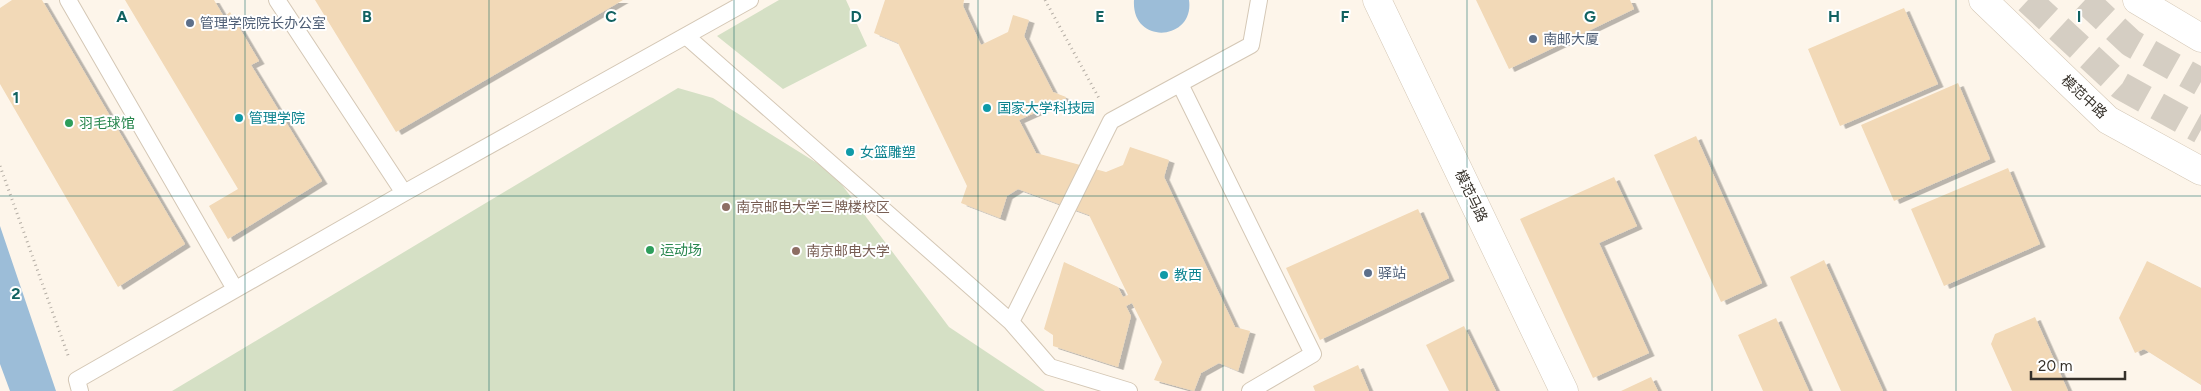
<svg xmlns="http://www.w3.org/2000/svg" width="2201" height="391" font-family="Figtree,'Noto Sans SC',sans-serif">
	<defs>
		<filter id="shadow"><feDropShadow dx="5.5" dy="3" stdDeviation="0" flood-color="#0004"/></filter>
	</defs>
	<rect width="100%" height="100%" fill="#fdf5ea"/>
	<path fill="#d5e0c5" d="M779,0H846L867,46L783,89L717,36Z
		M678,88L713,98L833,173L949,327L1045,391H172Z"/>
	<path fill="#9cbdd8" d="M1134,0H1189C1195,41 1131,46 1134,0Z
		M0,226L56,391H10L0,364Z"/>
	<path fill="#f2d9b7" filter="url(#shadow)" d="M12,0H42L185,244L118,287L0,84V8Z
		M125,0H214L224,17L230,12L259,61L251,65L322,181L228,239L209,206L238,189Z
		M315,0H623L396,132Z
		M885,0H964L963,6L981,45L1008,32L1013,15L1029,20L1024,36L1053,92L1066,97L1061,110L1048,107L1019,120L1036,153L1106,172L1123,165L1130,147L1169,160L1164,177L1235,327L1250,331L1238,371L1219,363L1201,373L1194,391L1154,380L1162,362L1132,303L1126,306L1131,316L1118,367L1053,346V335L1044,329L1064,262L1118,287L1123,297L1128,295L1089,215L1018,189L1007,196L1000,218L961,203L967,186L898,43L874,33Z
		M1476,0H1630L1634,9L1509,69Z
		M1904,8L1938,84L1840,126L1808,49Z
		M1958,83L1990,159L1894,201L1861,125Z
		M1696,136L1762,283L1721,302L1654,155Z
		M2008,168L2040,244L1944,286L1911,209Z
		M1614,177L1637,226L1599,243L1649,353L1593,378L1520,219Z
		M1418,209L1449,278L1320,340L1286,268Z
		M1824,260L1883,391H1841L1790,277Z
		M2147,261L2201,288V385L2144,349L2135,353L2119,318Z
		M2035,317L2068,391H2012L1991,344L1995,334Z
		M1776,318L1809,391H1763L1738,335Z
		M1464,326L1496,391H1449L1426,345Z
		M1358,365L1369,391H1315L1313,386Z
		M1651,377L1658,391H1621Z"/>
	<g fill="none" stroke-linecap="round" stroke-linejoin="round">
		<path stroke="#d5cec3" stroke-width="28" stroke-dasharray="28 14" stroke-linecap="butt" d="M2028,0L2121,86L2201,130
			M2085,0L2131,43L2201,82"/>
		<g stroke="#d4c7b5" stroke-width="18">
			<path id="service" d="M68,0L235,289
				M277,0L404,193
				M686,36L1011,322L1111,121L1251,45L1259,0
				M1180,84L1313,354L1250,391
				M1011,322L1050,367L1129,391
				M80,391L77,380L404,193L750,0"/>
		</g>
		<g stroke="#d4c7b5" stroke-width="29">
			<path id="minor" d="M1377,0L1564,391"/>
		</g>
		<g stroke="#d4c7b5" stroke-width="29">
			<path id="primary" d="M1983,0L2108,120L2201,171
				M2137,0L2201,38"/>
		</g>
		<path stroke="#b4ada4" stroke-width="3" stroke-dasharray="1 4" stroke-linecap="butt" d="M1045,0L1100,100
			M0,166L69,358"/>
		<use href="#service" stroke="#fff" stroke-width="16"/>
		<use href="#minor" stroke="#fff" stroke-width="28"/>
		<use href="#primary" stroke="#fff" stroke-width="28"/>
	</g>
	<path fill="none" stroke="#116261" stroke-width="1" stroke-opacity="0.55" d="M245,0V391M489,0V391M734,0V391M978,0V391M1223,0V391M1467,0V391M1712,0V391M1956,0V391M0,196H2201"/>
	<g fill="#5c6f8a" stroke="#fff" stroke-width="2">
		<circle cx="190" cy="23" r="5"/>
		<circle cx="1533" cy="39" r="5"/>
		<circle cx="1368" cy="273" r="5"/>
	</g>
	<g fill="#0f9aa8" stroke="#fff" stroke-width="2">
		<circle cx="987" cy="108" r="5"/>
		<circle cx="239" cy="118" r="5"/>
		<circle cx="850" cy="152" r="5"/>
		<circle cx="1164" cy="275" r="5"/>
	</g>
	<g fill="#2e9e5b" stroke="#fff" stroke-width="2">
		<circle cx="69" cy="123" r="5"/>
		<circle cx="650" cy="250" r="5"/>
	</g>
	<g fill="#8d6e63" stroke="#fff" stroke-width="2">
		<circle cx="726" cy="207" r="5"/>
		<circle cx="796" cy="251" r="5"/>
	</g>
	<g text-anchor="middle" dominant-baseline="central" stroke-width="4" stroke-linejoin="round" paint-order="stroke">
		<g font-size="14" fill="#4e5e75" stroke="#fff" text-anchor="start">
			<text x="200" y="23">管理学院院长办公室</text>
			<text x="1543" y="39">南邮大厦</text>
			<text x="1378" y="273">驿站</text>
		</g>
		<g font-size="14" fill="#353029" stroke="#fff">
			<text transform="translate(2084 97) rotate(43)">模范中路</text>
			<text transform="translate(1471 196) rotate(64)">模范马路</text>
		</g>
		<g font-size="14" fill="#0d838f" stroke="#fff" text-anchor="start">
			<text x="997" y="108">国家大学科技园</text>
			<text x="249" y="118">管理学院</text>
			<text x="860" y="152">女篮雕塑</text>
			<text x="1174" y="275">教西</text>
		</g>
		<g font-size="14" fill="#27864d" stroke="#fff" text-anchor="start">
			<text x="79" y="123">羽毛球馆</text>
			<text x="660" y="250">运动场</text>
		</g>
		<g font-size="14" fill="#785e54" stroke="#fff" text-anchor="start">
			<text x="736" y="207">南京邮电大学三牌楼校区</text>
			<text x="806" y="251">南京邮电大学</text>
		</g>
	</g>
	<g font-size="16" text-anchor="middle" font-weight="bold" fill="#116261" stroke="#fff" stroke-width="4" stroke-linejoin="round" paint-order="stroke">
		<text x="122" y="22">A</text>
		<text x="367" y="22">B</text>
		<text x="611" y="22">C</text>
		<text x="856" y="22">D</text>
		<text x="1100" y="22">E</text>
		<text x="1345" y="22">F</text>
		<text x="1590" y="22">G</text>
		<text x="1834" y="22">H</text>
		<text x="2079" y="22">I</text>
		<text x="16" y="103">1</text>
		<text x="16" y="299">2</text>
	</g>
	<path d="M2031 371v8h94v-8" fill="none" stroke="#353029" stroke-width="2.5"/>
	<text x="2038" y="371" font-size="15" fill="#353029" stroke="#ffffff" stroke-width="4" paint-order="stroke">20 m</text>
</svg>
